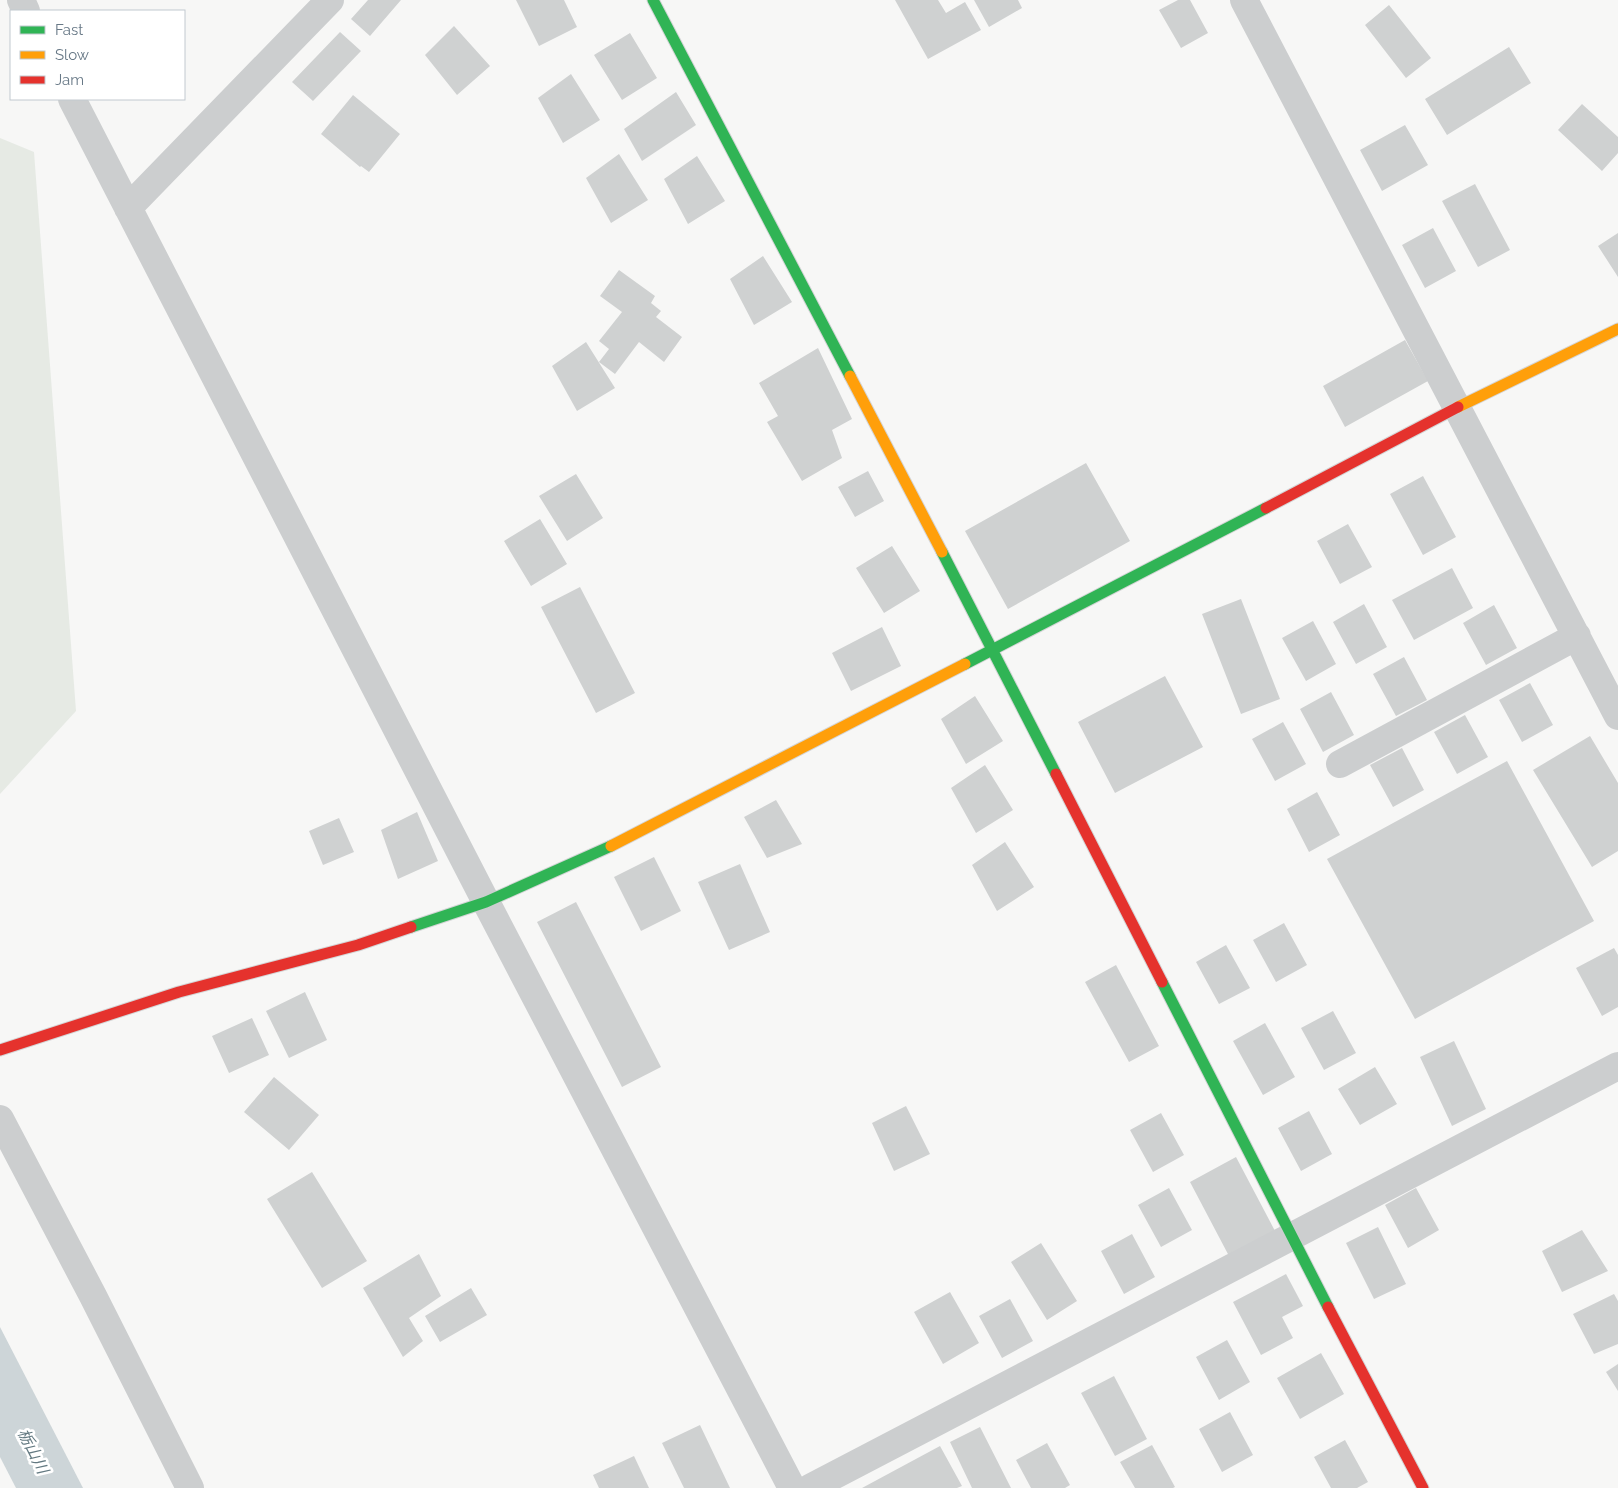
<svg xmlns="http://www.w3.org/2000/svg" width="1618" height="1488" font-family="Raleway,'Noto Sans JP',sans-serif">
	<rect width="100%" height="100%" fill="#f7f7f6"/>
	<path fill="#e6eae4" d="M0,138L34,152L76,711L0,794Z"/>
	<path fill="#cdd5d8" d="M0,1327L83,1488H16L0,1457Z"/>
	<path fill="#cfd1d1" d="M368,0H401L370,36L351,19Z
		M516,0H564L577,27L539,46Z
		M895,0H938L946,13L965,2L981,30L928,59Z
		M974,0H1018L1022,8L989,27Z
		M1178,0H1190L1208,33L1181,48L1159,10Z
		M1389,5L1431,58L1406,78L1365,25Z
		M454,26L490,66L457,95L425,55Z
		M340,32L361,51L313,101L292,82Z
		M630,33L657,78L622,100L594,55Z
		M1509,47L1531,83L1447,135L1425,99Z
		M571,74L600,120L563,143L538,98Z
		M676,92L696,125L642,161L624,129Z
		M353,95L400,134L369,172L361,166L360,167L321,134Z
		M1582,104L1618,137V153L1602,171L1558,130Z
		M1405,125L1428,165L1382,191L1360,150Z
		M619,154L648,200L611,223L586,178Z
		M697,156L725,201L688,224L664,179Z
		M1475,184L1510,250L1478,267L1442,201Z
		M1433,228L1456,271L1425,288L1402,245Z
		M1618,233V277L1598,246Z
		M763,256L792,302L754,325L730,279Z
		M619,270L655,296L651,303L661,311L656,317L682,337L664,362L639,342L615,374L599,362L609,349L599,341L622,312L600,296Z
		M1405,340L1428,381L1345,427L1323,386Z
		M586,342L615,388L577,411L552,366Z
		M818,348L852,419L832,430L842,458L802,481L767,422L778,416L759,383Z
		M1086,463L1130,541L1008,609L965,531Z
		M868,471L884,501L855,517L838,487Z
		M576,474L603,518L567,541L539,496Z
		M1423,476L1456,537L1423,555L1390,494Z
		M540,519L567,564L531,586L504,541Z
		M1348,524L1372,567L1340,584L1317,541Z
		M892,546L920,591L884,613L856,568Z
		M1452,568L1473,608L1414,640L1392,600Z
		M580,587L635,693L596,713L541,607Z
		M1241,599L1280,699L1241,714L1202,614Z
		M1364,604L1387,647L1356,664L1333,622Z
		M1494,605L1517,648L1486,665L1463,623Z
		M1313,621L1336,664L1306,681L1282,638Z
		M882,627L901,666L851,691L832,653Z
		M1404,657L1427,700L1396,716L1373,674Z
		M1165,676L1203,747L1115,793L1078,722Z
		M1530,683L1553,725L1522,742L1499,700Z
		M1331,692L1354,735L1323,752L1300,709Z
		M975,696L1003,741L966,764L941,719Z
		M1465,715L1488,757L1457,774L1434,732Z
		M1283,722L1306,764L1275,781L1252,739Z
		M1590,736L1618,783V851L1592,867L1533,770Z
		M1402,748L1424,790L1393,807L1370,765Z
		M1507,761L1594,921L1415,1019L1327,859Z
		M985,765L1013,810L976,833L951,788Z
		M1317,792L1340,835L1309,852L1287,809Z
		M776,800L802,844L767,858L744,817Z
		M417,812L438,861L398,879L381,830Z
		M339,818L354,852L323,865L309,831Z
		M1005,842L1034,887L997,911L972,865Z
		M654,857L681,911L641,931L614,877Z
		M740,864L770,932L729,950L698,882Z
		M576,902L661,1067L622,1087L537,922Z
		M1284,923L1307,965L1276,982L1253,940Z
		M1226,945L1250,988L1219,1004L1196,962Z
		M1614,948L1618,955V1007L1602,1016L1576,968Z
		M1116,965L1159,1046L1129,1062L1085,982Z
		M305,992L327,1040L289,1058L266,1011Z
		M1333,1011L1356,1053L1324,1070L1301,1028Z
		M252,1018L269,1055L229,1073L212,1036Z
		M1265,1023L1295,1077L1263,1095L1233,1041Z
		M1454,1041L1486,1109L1452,1126L1420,1057Z
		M1375,1067L1397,1104L1360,1125L1338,1089Z
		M274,1077L319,1115L289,1150L244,1112Z
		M906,1106L930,1154L894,1171L872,1123Z
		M1309,1111L1332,1154L1301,1171L1278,1128Z
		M1161,1113L1184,1155L1153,1172L1130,1130Z
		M1236,1157L1275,1231L1229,1256L1190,1182Z
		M312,1172L367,1261L322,1288L267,1199Z
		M1169,1188L1192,1230L1161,1247L1138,1205Z
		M1416,1188L1439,1230L1408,1248L1385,1205Z
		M1378,1227L1406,1284L1374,1299L1346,1243Z
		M1582,1230L1608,1271L1562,1292L1542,1251Z
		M1132,1234L1155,1277L1124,1294L1101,1251Z
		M1041,1243L1077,1301L1047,1320L1011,1262Z
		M419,1254L441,1296L409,1318L423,1341L403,1357L363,1288Z
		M1286,1274L1303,1306L1282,1317L1293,1338L1261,1355L1233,1302Z
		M471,1288L487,1315L440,1342L425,1316Z
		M950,1292L979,1343L943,1364L914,1312Z
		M1614,1294L1618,1301V1344L1594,1354L1573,1314Z
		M1010,1299L1033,1341L1002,1358L979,1316Z
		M1227,1340L1250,1382L1219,1400L1196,1357Z
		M1321,1353L1344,1394L1300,1419L1277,1378Z
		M1618,1364V1391L1606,1372Z
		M1114,1376L1147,1439L1115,1456L1081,1393Z
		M1230,1412L1253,1455L1222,1472L1199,1429Z
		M700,1425L730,1488H684L662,1443Z
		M980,1427L1011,1488H972L950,1442Z
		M1345,1440L1368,1482L1357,1488H1331L1314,1457Z
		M1047,1443L1070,1485L1065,1488H1031L1016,1460Z
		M1152,1445L1175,1487L1173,1488H1135L1120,1462Z
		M940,1446L962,1486L957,1488H862Z
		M634,1456L649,1488H599L593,1475Z"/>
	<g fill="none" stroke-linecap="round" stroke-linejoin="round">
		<g stroke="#d4d5d6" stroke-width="13">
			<path id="fast" d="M653,0L850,376
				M942,552L1056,774
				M965,664L1266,508
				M411,927L486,902L611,846
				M1162,982L1328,1307"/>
		</g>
		<g stroke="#d4d5d6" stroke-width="13">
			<path id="slow" d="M850,376L942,552
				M1458,407L1618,329
				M611,846L965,664"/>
		</g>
		<g stroke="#d4d5d6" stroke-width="13">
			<path id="jam" d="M1266,508L1458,407
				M1056,774L1162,982
				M0,1050L179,992L358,945L411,927
				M1328,1307L1423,1488"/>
		</g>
		<path stroke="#cccecf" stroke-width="28" d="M21,0L26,11
			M1244,0L1618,716
			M72,99L486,902L792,1488
			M128,208L330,0
			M1340,764L1577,636
			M0,1119L93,1296L190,1488
			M810,1488L1618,1066"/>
		<use href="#fast" stroke="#30b455" stroke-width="11"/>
		<use href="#slow" stroke="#ff9f0a" stroke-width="11"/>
		<use href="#jam" stroke="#e5322d" stroke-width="11"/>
	</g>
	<g text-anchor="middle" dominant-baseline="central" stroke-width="5" stroke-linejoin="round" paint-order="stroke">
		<g font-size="16" font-style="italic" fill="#637981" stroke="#fff">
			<text transform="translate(33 1451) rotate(63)">栃山川</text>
		</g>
	</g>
	<rect x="10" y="10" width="175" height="90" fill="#ffffff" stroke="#c2c9cf"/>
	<rect x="20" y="26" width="25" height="8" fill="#30b455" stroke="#c2c9cf"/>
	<text x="55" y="35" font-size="15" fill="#677886">Fast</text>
	<rect x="20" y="51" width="25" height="8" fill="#ff9f0a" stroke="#c2c9cf"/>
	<text x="55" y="60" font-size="15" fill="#677886">Slow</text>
	<rect x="20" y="76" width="25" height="8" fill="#e5322d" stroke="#c2c9cf"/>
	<text x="55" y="85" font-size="15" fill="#677886">Jam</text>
</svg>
